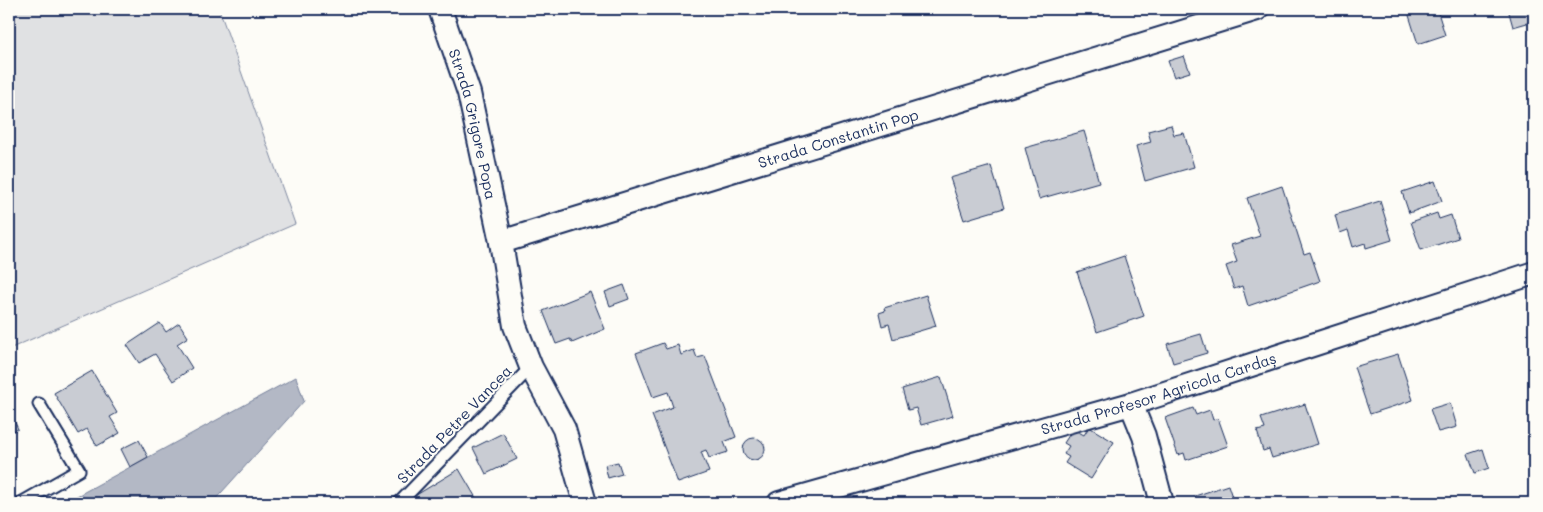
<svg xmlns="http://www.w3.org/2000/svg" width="1543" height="512" font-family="Mali,sans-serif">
	<rect width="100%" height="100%" fill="#fdfcf7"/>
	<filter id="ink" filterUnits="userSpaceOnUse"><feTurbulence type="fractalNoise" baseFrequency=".02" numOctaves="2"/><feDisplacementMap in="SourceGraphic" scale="10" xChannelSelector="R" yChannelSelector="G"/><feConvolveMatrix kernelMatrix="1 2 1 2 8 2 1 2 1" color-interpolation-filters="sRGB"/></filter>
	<g filter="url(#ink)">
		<path fill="#e0e1e3" stroke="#7e88a0" d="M9,9H219L295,224L9,349Z"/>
		<path fill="#b3b8c5" stroke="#76819c" d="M296,377L304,401L212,503H64Z"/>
		<path fill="#c9ccd3" stroke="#1b2f5e" d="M1407,9H1437L1445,35L1418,44Z
			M1508,9H1534V21L1513,27Z
			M1184,56L1190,72L1174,77L1168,61Z
			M1171,125L1174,135L1184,133L1194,167L1145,181L1136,146L1151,142L1148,131Z
			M1084,131L1099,182L1039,199L1025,148Z
			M991,166L1004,208L964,220L950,178Z
			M1435,181L1442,201L1409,213L1402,192Z
			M1282,186L1304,254L1310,252L1320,281L1248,306L1242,286L1234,289L1226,266L1237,262L1231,245L1260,236L1247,198Z
			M1380,201L1392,240L1366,248L1365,243L1353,247L1348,230L1340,233L1335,215Z
			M1437,213L1439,219L1451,215L1458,238L1421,250L1411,222Z
			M1124,256L1144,316L1097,332L1077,272Z
			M624,285L629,299L610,306L605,292Z
			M590,292L605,329L572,343L570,339L556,344L543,311Z
			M926,295L936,326L893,339L889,324L882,326L879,313L885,311L884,308Z
			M160,323L166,332L179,323L188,337L177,344L192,368L173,381L155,354L139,363L127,345Z
			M1201,334L1207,353L1173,363L1167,344Z
			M663,343L666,349L678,345L681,355L694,350L697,358L705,356L736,437L724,442L728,452L709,458L706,450L701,452L709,472L678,483L652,415L673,407L668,392L653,397L636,353Z
			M1398,354L1413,400L1370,414L1354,367Z
			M92,371L117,413L110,417L120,433L97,446L87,429L78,434L54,393Z
			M941,377L953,416L921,425L916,408L908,410L902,389Z
			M1450,403L1457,427L1438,432L1430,409Z
			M1305,404L1318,444L1272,458L1269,449L1263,451L1257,431L1265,429L1261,418Z
			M1193,408L1196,415L1210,410L1213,420L1218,418L1228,446L1186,460L1184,453L1178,455L1165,418Z
			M9,409L18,429L9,433Z
			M1089,427L1114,442L1091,479L1065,463L1069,457L1064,454L1069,446L1064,443L1073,429L1084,435Z
			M503,433L517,459L486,474L473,448Z
			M743 449a11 11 0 1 1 22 0a11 11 0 1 1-22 0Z
			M139,440L148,457L130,467L121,449Z
			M1483,449L1489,468L1475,473L1468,454Z
			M618,462L622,474L608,478L605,465Z
			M459,469L479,503H417L413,497Z
			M1228,485L1234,503H1197L1195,496Z"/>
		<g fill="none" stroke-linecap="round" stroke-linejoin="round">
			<g stroke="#1b2f5e" stroke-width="15">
				<path id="lane" d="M21,503L79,470L39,404
					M399,503L531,367"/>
			</g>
			<g stroke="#1b2f5e" stroke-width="26">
				<g id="street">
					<path id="s1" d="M440,9L469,93L501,242"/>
					<path d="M1131,404L1144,436L1162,503"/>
					<path id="s2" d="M585,503L564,429L531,367L515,326L501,242L1257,9"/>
					<path id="s3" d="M779,503L1131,404L1534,273"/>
				</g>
			</g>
			<use href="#lane" stroke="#fdfcf7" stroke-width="11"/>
			<use href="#street" stroke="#fdfcf7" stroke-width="22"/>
		</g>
	</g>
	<g text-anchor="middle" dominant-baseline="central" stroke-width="4" stroke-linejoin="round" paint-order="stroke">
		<g font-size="15" fill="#1b2f5e" stroke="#fdfcf7">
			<text stroke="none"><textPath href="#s1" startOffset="120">Strada Grigore Popa</textPath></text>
			<text stroke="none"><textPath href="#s2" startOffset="629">Strada Constantin Pop</textPath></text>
			<text stroke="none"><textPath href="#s3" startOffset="395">Strada Profesor Agricola Cardaș</textPath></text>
			<text transform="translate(454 424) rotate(-46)">Strada Petre Vancea</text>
		</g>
	</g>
	<rect width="1543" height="512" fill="none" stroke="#fdfcf7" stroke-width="30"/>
	<rect x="15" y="15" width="1513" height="482" fill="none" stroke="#1b2f5e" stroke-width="2" filter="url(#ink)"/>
</svg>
